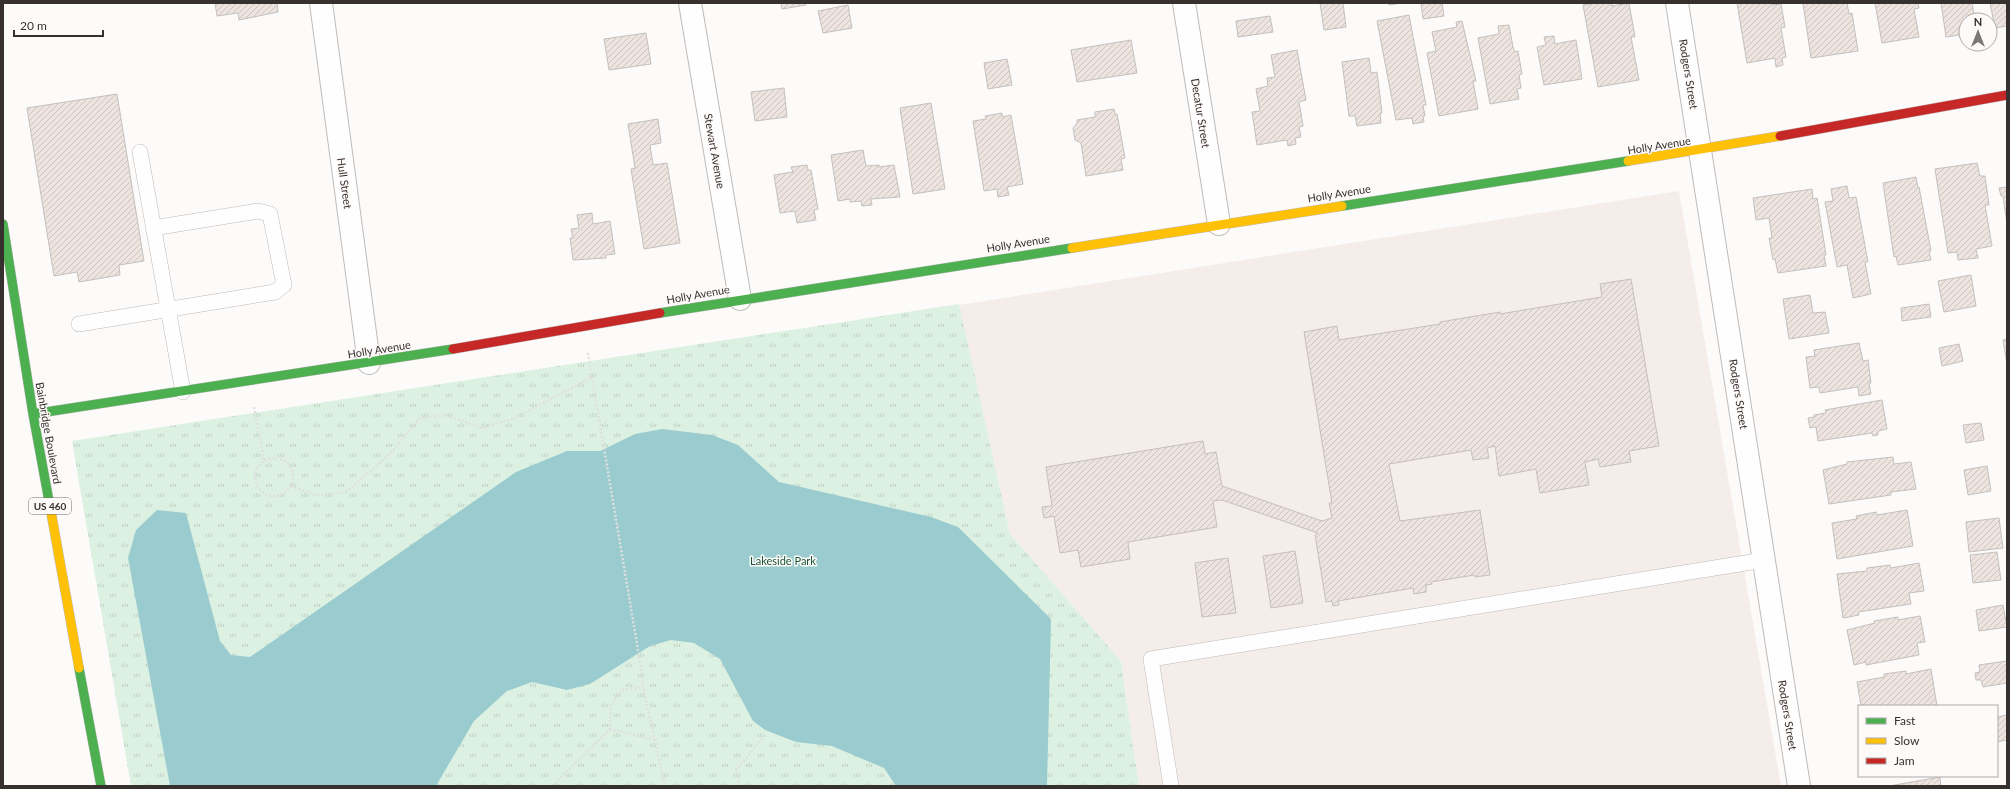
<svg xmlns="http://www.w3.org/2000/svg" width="2010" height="789" font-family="Lato,sans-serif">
	<defs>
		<pattern id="park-tufts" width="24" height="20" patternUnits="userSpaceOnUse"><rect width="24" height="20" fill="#ddf1e3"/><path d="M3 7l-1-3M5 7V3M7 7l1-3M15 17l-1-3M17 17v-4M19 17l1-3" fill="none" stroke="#becfc3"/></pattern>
		<pattern id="building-hatch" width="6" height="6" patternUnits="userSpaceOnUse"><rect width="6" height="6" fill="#ede4df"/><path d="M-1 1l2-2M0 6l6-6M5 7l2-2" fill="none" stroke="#ccc4c0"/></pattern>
	</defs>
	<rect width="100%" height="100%" fill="#fcfbfa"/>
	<path fill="#f5ede9" d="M1679,191L1781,786H1139L1121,661L1010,534L959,305Z"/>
	<path fill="url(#park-tufts)" d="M959,304L1010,534L1121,661L1139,786H131L72,441Z"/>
	<path fill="#9acccf" d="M662,429L712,435L738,445L779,482L931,517L958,527L1051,619L1047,786H896L884,768L832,746L796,742L765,730L753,721L720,659L694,643L671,640L650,646L590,684L567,690L532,682L507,691L474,721L436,786H170L128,558L136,530L157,510L186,513L220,641L231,655L250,657L516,472L567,451H600L635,434Z"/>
	<path fill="url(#building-hatch)" stroke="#c3c0be" d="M215,3H277L278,12L239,20L238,13L217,16Z
		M781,3H805L806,5L782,9Z
		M1320,3H1343L1346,27L1324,30Z
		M1389,3H1402L1389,5Z
		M1421,3H1442L1444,16L1423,19Z
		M1596,3H1612V6L1629,3L1635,37H1631L1639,80L1598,87L1583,5Z
		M1737,3H1772V5L1781,4L1785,27L1781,28L1786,57L1782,58L1783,65L1776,67L1775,58L1747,63Z
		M1803,3H1847L1849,14L1852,13L1858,51L1811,58Z
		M1875,3H1918L1919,8L1914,9L1919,37L1882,43Z
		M1941,3H1972L1975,20H1966V34L1946,37Z
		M1990,3H2007V26L1995,28Z
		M848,5L852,28L823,33L818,11Z
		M1409,15L1426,105H1423L1425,116H1423L1424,122L1413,124L1412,118L1396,120L1377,21Z
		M1270,16L1273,32L1238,37L1236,21Z
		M1462,21L1476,81H1473L1478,109L1439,116L1427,53L1436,51L1432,32L1457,27L1456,22Z
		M1509,25L1513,47L1515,52L1518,51L1522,74L1519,75L1521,88L1517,89L1519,99L1490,104L1478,38L1499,34L1498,26Z
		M646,33L651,64L609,70L604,39Z
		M1554,36L1555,44L1576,40L1582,79L1544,85L1537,47L1546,45L1544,37Z
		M1131,40L1137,73L1077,82L1071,50Z
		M1297,50L1306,100L1299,102L1303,126L1299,127L1301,137L1295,138L1296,144L1288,146L1287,140L1257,145L1252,112L1260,111L1256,89L1268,86L1267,78L1275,77L1271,55Z
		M1369,58L1371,73L1377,72L1382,113H1380L1381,123L1357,126L1355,116H1349L1342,62Z
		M1007,59L1012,85L988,89L984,63Z
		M784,88L787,117L755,121L751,92Z
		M117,94L144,261L119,265L120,275L79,282L77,272L54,276L27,108Z
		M931,103L945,189L913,194L900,108Z
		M1114,109L1115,114H1117L1125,158L1121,159L1123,170L1086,176L1081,143L1075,140L1073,128L1077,123V120L1095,117V112Z
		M1002,113V117L1011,115L1023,184L1007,187L1009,195L998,197L997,189L984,191L973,121L986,119L985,116Z
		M658,119L661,143L650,145L653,165L667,163L680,243L644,249L631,169L635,168L628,124Z
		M863,150L866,166L879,165V167L894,165L900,197L871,199L872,205L862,206L861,201L850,202V199L838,201L831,155Z
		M1977,163L1980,176H1985L1989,205H1985L1992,246L1976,249L1978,258L1958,260L1957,252L1948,253L1935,169Z
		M807,165L808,170H811L818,209L814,210L816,220L797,223L795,211L780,213L774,175L793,172L791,167Z
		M1916,177L1918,188L1919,187L1931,251H1929L1931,260L1898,265L1896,256L1894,257L1883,183Z
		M1847,186L1849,198L1856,197L1868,262H1865L1871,294L1853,298L1847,265L1837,267L1825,202L1833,201L1831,189Z
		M2007,187V224L2003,196H2001L1999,188Z
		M1812,189L1813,199L1817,198L1826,255H1824L1826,266L1778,273L1775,259L1773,260L1769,238H1772L1769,218L1756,220L1753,198Z
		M592,213L593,224L610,221L615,254L606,255V258L573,260L570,238H573L571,229L579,228L577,215Z
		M1971,275L1976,306L1944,312L1938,281Z
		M1631,279L1659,446L1629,451L1631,462L1600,467L1598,459L1585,462L1589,485L1540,493L1536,469L1499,476L1495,446L1487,448L1489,458L1473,460L1471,450L1389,464L1400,521L1480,510L1490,575L1475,577L1474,575L1431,582L1432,584L1426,585V592L1414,594L1413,588L1338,601L1339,605L1333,606L1332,601L1326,602L1315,535L1318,533L1222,500L1213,501L1217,527L1128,542L1130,559L1081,567L1078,550L1060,553L1054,516L1044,518L1042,507L1052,506L1046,467L1203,441L1205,454L1216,452L1222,486L1322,521L1332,518L1329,503H1332L1304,332L1337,326L1339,340L1440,324V322L1500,312V314L1602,297L1600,284Z
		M1810,295L1813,313L1825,312L1829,333L1789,339L1783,299Z
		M1929,304L1931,317L1902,321L1901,308Z
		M2007,339V364L2003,340Z
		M1859,343L1863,361L1868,360L1871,383H1869L1871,394L1859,396L1858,387L1820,393L1819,387L1810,388L1806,357L1815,356L1814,350Z
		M1959,344L1963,361L1942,366L1939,348Z
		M1882,400L1887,429L1878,431V435L1873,436L1872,433L1818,441L1816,427L1810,428L1808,418L1814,417V415L1826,413L1825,410Z
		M1981,423L1984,440L1966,443L1963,425Z
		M1893,457L1894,464L1911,462L1916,489L1891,492V495L1829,504L1823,470L1847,464V462Z
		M1987,466L1991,491L1968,495L1964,470Z
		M1907,510L1913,546L1837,559L1832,523L1857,519L1856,516L1876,512L1877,515Z
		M1999,518L2003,548L1969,552L1966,522Z
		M1295,551L1303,603L1271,608L1263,556Z
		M1997,552L2001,580L1973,583L1970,555Z
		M1228,558L1236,613L1202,617L1195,563Z
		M1919,563L1924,591L1909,593L1911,604L1858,612L1859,615L1843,618L1837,574L1867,571V568L1890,565L1891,568Z
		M2003,605L2007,627L1979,631L1976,610Z
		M1920,616L1925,642L1917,643L1919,655L1866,665V662L1854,665L1847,630L1875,623L1874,621L1898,617V620Z
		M2007,661V683L1983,687L1981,680H1976L1975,673L1980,672L1979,665Z
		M1931,669L1937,706H1861L1857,682L1884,677V674L1906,671V674Z
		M2007,715V740L1997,742V717Z
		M1940,777L1941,786H1889Z"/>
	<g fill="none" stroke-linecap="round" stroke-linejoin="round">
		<g stroke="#bebbb9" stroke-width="16">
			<path id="lane" d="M140,152L183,392
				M79,324L275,292L284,285L270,214L258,211L153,228
				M1171,786L1151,659L1764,560"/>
		</g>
		<g stroke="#bebbb9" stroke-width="24">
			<path id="street" d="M321,3L369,363
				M690,3L740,299
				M1184,3L1219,224
				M1677,3L1799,786"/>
		</g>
		<g stroke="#bebbb9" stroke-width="10">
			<path id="fast" d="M1342,206L1628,161
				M3,224L33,414L51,512
				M660,313L1072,248
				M33,414L453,349
				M79,668L101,786"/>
		</g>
		<g stroke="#bebbb9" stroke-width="10">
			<path id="slow" d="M1628,161L1780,136
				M1072,248L1342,206
				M51,512L79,668"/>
		</g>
		<g stroke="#bebbb9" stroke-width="10">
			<path id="jam" d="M1780,136L2007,95
				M453,349L660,313"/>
		</g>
		<path stroke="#e0dfdf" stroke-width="2.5" stroke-dasharray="2 2" stroke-linecap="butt" d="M588,353L641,668L643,687L665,786
			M254,407L264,462
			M255 477a19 19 0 1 1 38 0a19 19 0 1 1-38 0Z
			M291,486L316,495L346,492L390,454L419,419L444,415L482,428L515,418L592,377
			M610,729L655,740
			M552,786L610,729L611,705L622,690L643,687
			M740,786L736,770L766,734"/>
		<use href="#lane" stroke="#fffefe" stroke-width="15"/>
		<use href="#street" stroke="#fffefe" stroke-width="22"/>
		<use href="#fast" stroke="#4caf50" stroke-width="9"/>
		<use href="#slow" stroke="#ffc107" stroke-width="9"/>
		<use href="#jam" stroke="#c62828" stroke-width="9"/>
	</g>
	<g text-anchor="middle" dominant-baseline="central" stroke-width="3" stroke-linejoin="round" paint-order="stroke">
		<rect fill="#fdfaf9" stroke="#726d6b" stroke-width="1" x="29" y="498" width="42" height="16" rx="3"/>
		<g font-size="10" font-weight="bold" fill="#36312e">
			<text x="50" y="506">US 460</text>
		</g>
		<g font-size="11" fill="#36312e" stroke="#fdfaf9">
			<text transform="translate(1689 74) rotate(81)">Rodgers Street</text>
			<text transform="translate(1201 113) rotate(81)">Decatur Street</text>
			<text transform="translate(1659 145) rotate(-9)">Holly Avenue</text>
			<text transform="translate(715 151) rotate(80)">Stewart Avenue</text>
			<text transform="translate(345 183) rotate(82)">Hull Street</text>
			<text transform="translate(1339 193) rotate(-9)">Holly Avenue</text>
			<text transform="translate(1018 243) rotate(-9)">Holly Avenue</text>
			<text transform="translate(698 294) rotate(-10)">Holly Avenue</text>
			<text transform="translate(379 349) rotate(-9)">Holly Avenue</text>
			<text transform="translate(1739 394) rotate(81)">Rodgers Street</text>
			<text transform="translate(49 433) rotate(80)">Bainbridge Boulevard</text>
			<text transform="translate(1788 715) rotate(81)">Rodgers Street</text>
		</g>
		<g font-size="11" fill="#195536" stroke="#fdfaf9">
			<text x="783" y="560">Lakeside Park</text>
		</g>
	</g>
	<rect width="2010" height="789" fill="none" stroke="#36312e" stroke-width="8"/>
	<rect x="1858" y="705" width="140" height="72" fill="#fdfaf9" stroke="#adaaa8"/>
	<rect x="1866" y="718" width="20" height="6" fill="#4caf50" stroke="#adaaa8"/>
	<text x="1894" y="725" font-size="12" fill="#36312e">Fast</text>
	<rect x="1866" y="738" width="20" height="6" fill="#ffc107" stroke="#adaaa8"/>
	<text x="1894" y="745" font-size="12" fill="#36312e">Slow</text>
	<rect x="1866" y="758" width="20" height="6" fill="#c62828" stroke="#adaaa8"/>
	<text x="1894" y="765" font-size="12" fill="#36312e">Jam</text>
	<g transform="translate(1978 32)"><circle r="19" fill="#fdfaf9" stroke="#adaaa8"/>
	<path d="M0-3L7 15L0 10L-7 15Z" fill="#7b7875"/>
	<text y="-6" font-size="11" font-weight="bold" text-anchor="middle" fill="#36312e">N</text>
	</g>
	<path d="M14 30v6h89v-6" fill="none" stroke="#36312e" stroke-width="2"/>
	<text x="20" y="30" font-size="12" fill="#36312e" stroke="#fdfaf9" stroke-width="3" paint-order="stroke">20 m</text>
</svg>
